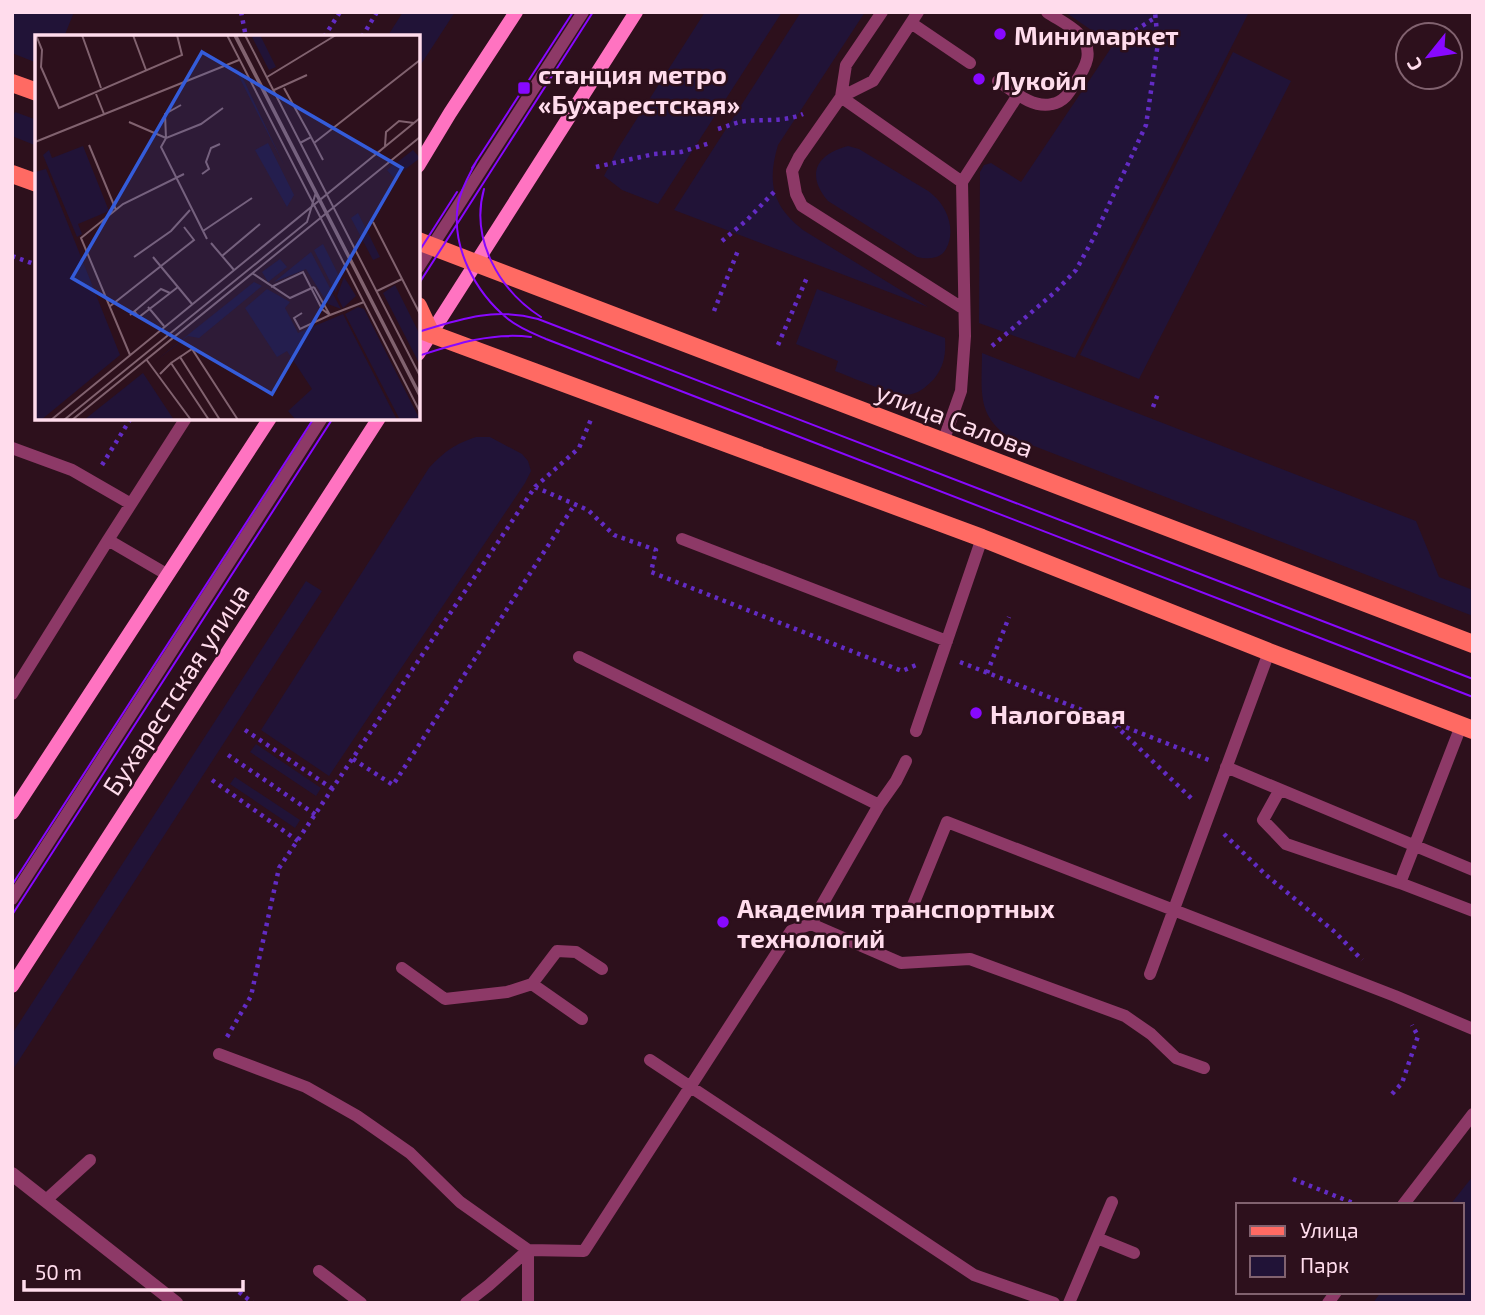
<svg xmlns="http://www.w3.org/2000/svg" width="1485" height="1315" font-family="'Exo 2',sans-serif">
	<rect width="100%" height="100%" fill="#2d101c"/>
	<path fill="#211337" d="M12,12H74L64,37H37V63L12,53Z
		M403,12H455L418,69V37H387Z
		M705,12H782L658,204L622,190L604,176L617,150Z
		M801,12H865L778,145C767,182 772,206 803,230L928,307L674,210Z
		M1065,12H1249L1075,358L979,323L980,172L984,165L991,163L1021,182L1113,45Z
		M1233,52L1291,81L1139,379L1080,355Z
		M15,112L37,120V146L12,136V120Z
		M848,146L859,149C876,159 893,170 910,180C917,185 927,189 933,195C948,208 956,231 946,249C940,260 927,259 917,257L828,201C805,174 817,154 848,146Z
		M817,289L945,338C946,355 944,366 934,379C928,385 921,392 912,394C896,398 852,377 835,371L838,361L796,344Z
		M982,353L1416,521L1439,577L1473,590V616L1008,436C976,415 982,388 982,353Z
		M476,437H490L522,454L528,461L531,471L525,483L329,776L261,730L429,468C445,451 455,444 476,437Z
		M306,581L322,591L12,1071V1034Z
		M256,744L321,788L316,796L250,752Z
		M235,777L300,820L295,828L230,784Z
		M1473,1176V1303H1373L1381,1292H1462V1205H1450Z"/>
	<g fill="none" stroke-linecap="round" stroke-linejoin="round">
		<path stroke="#622bc4" stroke-width="4.5" stroke-dasharray="3.5 5" stroke-linecap="butt" d="M241,12L246,37
			M324,37L340,12
			M362,37L377,12
			M1104,43C1122,42 1139,27 1155,18
			M718,129C728,126 736,122 746,121C766,119 784,122 803,114
			M596,167L654,154L681,152L710,143
			M722,241L747,220L775,191
			M12,256L37,265
			M714,311L739,248
			M778,345L808,275
			M992,346L1054,293L1076,270L1093,239L1146,125L1158,43L1155,12
			M1153,407L1159,391
			M102,465L131,418
			M535,487L588,510L614,535L656,550L651,572L902,671L916,665
			M960,662L1209,760
			M987,673L1009,617
			M1115,725L1192,799
			M245,730L333,789
			M228,755L316,815
			M353,759L393,785L575,504
			M212,780L298,841
			M1224,834L1266,875L1335,932L1362,960
			M227,1037L251,996L279,868L535,487L579,448L592,417
			M1392,1094L1402,1083L1418,1036L1412,1025
			M1293,1179L1358,1205
			M239,1292L253,1303"/>
		<path stroke="#8d3967" stroke-width="12" d="M882,12L846,65L841,97L799,157L792,171L796,194L802,206L964,309
			M911,23L970,63
			M998,81C1013,91 1033,109 1052,104C1064,102 1069,93 1075,83C1086,67 1095,51 1079,34C1070,25 1057,19 1047,12
			M841,97L962,182L965,336L961,391L943,442
			M841,97L873,81L918,12
			M962,182L1018,95
			M418,268L583,12
			M12,448L72,470L131,504
			M682,539L947,641
			M168,575L108,540L186,418
			M579,657L879,805
			M12,694L108,540
			M916,731L982,538
			M1226,767L1473,870
			M1279,791L1263,820L1286,844L1400,883L1473,911
			M1400,883L1461,726
			M12,899L322,418
			M913,905L947,822L1395,996L1473,1029
			M811,924L901,963L970,959L1125,1016L1151,1034L1176,1058L1204,1068
			M402,968L445,999L507,992L532,984L557,951L576,952L602,969
			M1150,974L1269,652
			M532,984L582,1019
			M219,1054L306,1087L357,1116L410,1153L460,1202L528,1250L584,1251L791,931L811,924L879,805L896,781L906,761
			M650,1060L974,1275L1054,1303
			M46,1200L90,1160
			M1403,1205L1473,1114
			M1097,1238L1134,1253
			M319,1271L361,1303
			M466,1303L489,1285L528,1250
			M528,1303V1250
			M1069,1303L1112,1202
			M1328,1303L1336,1292"/>
		<path stroke="#8d3967" stroke-width="14" d="M12,1174L176,1303"/>
		<path stroke="#ff73c1" stroke-width="14" d="M418,166L450,113L516,12
			M418,354L636,12
			M12,813L270,418
			M12,986L379,418"/>
		<path stroke="#ff6a63" stroke-width="18" d="M12,83L37,92
			M12,174L37,183
			M418,241L1473,644
			M418,306L431,334
			M418,329L982,538L1269,652L1473,730"/>
		<path stroke="#8808ff" stroke-width="2" d="M477,160C470,174 461,188 458,204C451,247 475,292 508,319C519,328 532,333 546,339L1473,697
			M472,168L573,12
			M484,189C470,239 499,290 541,317
			M418,253L457,192
			M418,285L593,12
			M418,332C460,319 494,307 538,319L1473,679
			M418,356C455,344 491,332 531,337
			M12,885L314,418
			M12,915L333,418"/>
	</g>
	<g fill="#8808ff" stroke="#2d101c" stroke-width="2.5">
		<circle cx="1000" cy="34" r="7"/>
		<circle cx="979" cy="79" r="7"/>
		<rect x="517" y="81" width="14" height="14" rx="3.5"/>
		<circle cx="976" cy="713" r="7"/>
		<circle cx="723" cy="922" r="7"/>
	</g>
	<g text-anchor="middle" dominant-baseline="central" stroke-width="5" stroke-linejoin="round" paint-order="stroke">
		<g font-size="26" font-weight="bold" fill="#ffdcec" stroke="#2d101c" text-anchor="start">
			<text x="1014" y="34">Минимаркет</text>
			<text x="538" y="73">станция метро<tspan x="538" dy="30">«Бухарестская»</tspan></text>
			<text x="993" y="79">Лукойл</text>
			<text x="990" y="713">Налоговая</text>
			<text x="737" y="907">Академия транспортных<tspan x="737" dy="30">технологий</tspan></text>
		</g>
		<g font-size="26" fill="#ffdcec" stroke="#2d101c">
			<text transform="translate(955 419) rotate(21)">улица Салова</text>
			<text transform="translate(175 689) rotate(-57)">Бухарестская улица</text>
		</g>
	</g>
	<g transform="translate(35 35)">
		<rect width="385" height="385" fill="#2d101c"/>
		<path d="M216,0H225L241,32L234,35ZM199,32L204,35L249,130ZM233,108L259,160L252,172L220,115ZM48,111L74,176L43,189L47,199L42,202L8,120L14,115L17,123ZM378,115L385,123L359,143L352,135ZM11,134L85,320L6,385H0V137ZM323,178L345,222L338,225L316,183ZM288,209L305,243L301,258L279,215ZM276,217L306,274L293,269L271,234L239,247ZM245,224L252,232L233,247L227,237ZM309,242L321,261L308,273L302,261ZM219,247L227,251L164,303L153,301L119,327ZM360,250L385,300V330L348,258ZM232,254L255,267L250,273L263,298L308,279L362,385H261L253,376L277,354L252,316L242,322L210,273ZM323,272L329,274L385,385H365L310,279ZM108,338L139,385H49Z" fill="#211337"/>
		<path fill="none" stroke="#81626f" stroke-width="2" d="M1,0L7,15L6,32L24,73L147,20L142,0M47,0L66,53M98,0L111,35M192,0L385,377M199,0L385,362M201,0L385,359M210,0L385,341M232,42L301,0M249,53L276,102M239,55L272,40M61,59L69,79M94,87L131,103M131,103L130,79L146,70M0,107L204,25M265,108L276,102L288,125M279,108L385,25M54,110L81,175M350,111L351,97L364,86L379,88M167,139L174,134L171,127L176,113L185,109M338,187L385,279M168,196L217,163M172,204L126,112L131,103L166,89L188,73M176,208L199,235M187,221L225,189M99,222L136,196L155,175M118,222L157,269M217,238L255,263L279,252M236,252L268,237L287,274L295,280L329,267M342,256L367,244M74,272L159,205L149,192M113,272L129,291M100,277L104,282L143,252M267,278L259,283L265,294L295,280L279,252M95,280L126,254L135,258M95,320L46,203L88,169L149,139M145,322L157,314L203,385M111,324L156,385M136,328L145,322L185,385M125,339L136,328L174,385M16,385L385,83M29,385L272,187L281,157M37,385L385,102"/>
		<path fill="#345cda" fill-opacity="0.15" stroke="#345cda" stroke-width="3.5" d="M167,17L367,133L237,359L37,243Z"/>
		<rect width="385" height="385" fill="none" stroke="#ffdcec" stroke-width="3.5"/>
	</g>
	<rect width="1485" height="1315" fill="none" stroke="#ffdcec" stroke-width="28"/>
	<rect x="1236" y="1203" width="228" height="91" fill="#2d101c" stroke="#81626f" stroke-width="2"/>
	<rect x="1250" y="1226" width="35" height="10" fill="#ff6a63" stroke="#81626f" stroke-width="2"/>
	<text x="1300" y="1238" font-size="21" fill="#ffdcec">Улица</text>
	<rect x="1250" y="1256" width="35" height="21" fill="#211337" stroke="#81626f" stroke-width="2"/>
	<text x="1300" y="1273" font-size="21" fill="#ffdcec">Парк</text>
	<g transform="translate(1429 56) rotate(240)"><circle r="33" fill="#2d101c" stroke="#81626f" stroke-width="2"/>
	<path d="M0-5L12 26L0 18L-12 26Z" fill="#8808ff"/>
	<text y="-10" font-size="19" font-weight="bold" text-anchor="middle" fill="#ffdcec">С</text>
	</g>
	<path d="M24 1280v10h219v-10" fill="none" stroke="#ffdcec" stroke-width="3.5"/>
	<text x="35" y="1280" font-size="21" fill="#ffdcec" stroke="#2d101c" stroke-width="5" paint-order="stroke">50 m</text>
</svg>
